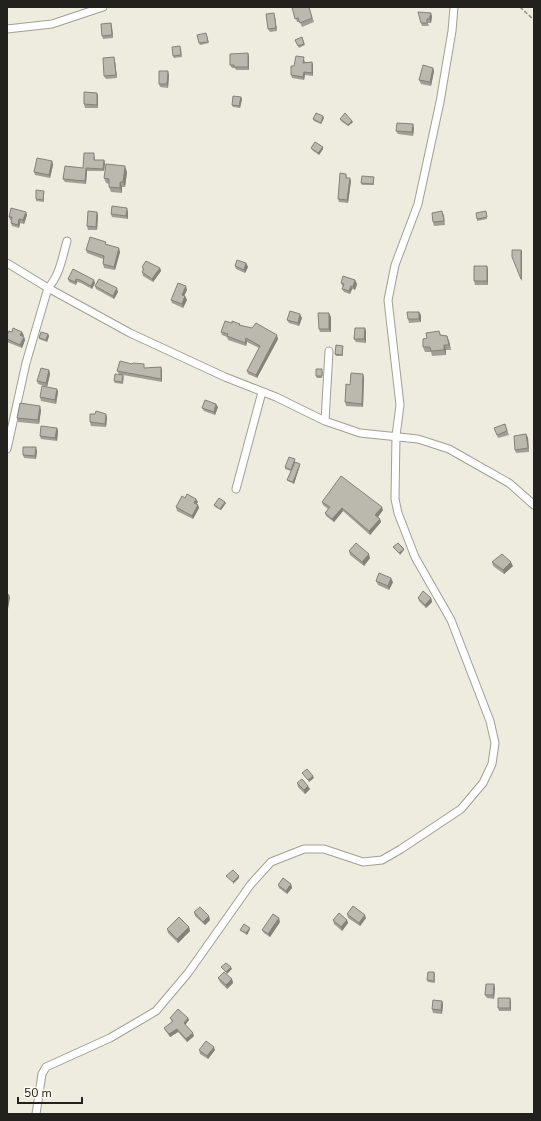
<svg xmlns="http://www.w3.org/2000/svg" width="541" height="1121" font-family="'Nunito Sans',sans-serif">
	<rect width="100%" height="100%" fill="#eeecdf"/>
	<g fill="none" stroke-linecap="round" stroke-linejoin="round">
		<g stroke="#a19f93" stroke-width="9">
			<path id="minor" d="M7,29L52,24L103,7
				M7,263L48,288L130,333L225,377L276,397L325,421L360,433L418,439L449,449L509,483L534,505
				M325,421L329,351
				M7,449L26,363L48,288C60,275 62,258 67,241
				M236,489L262,392
				M36,1114L42,1074L46,1067L110,1038L156,1011L188,973L251,884L271,862L304,849H324L363,862L382,860L401,849L461,809L483,783L492,764L495,743L490,721L451,620L415,557L398,513L395,499L396,436L400,405L388,300L395,265L418,204L440,102L452,31L454,7"/>
		</g>
		<path stroke="#918f86" stroke-width="1.5" stroke-dasharray="4 2" stroke-linecap="butt" d="M520,7L534,20"/>
		<use href="#minor" stroke="#fff" stroke-width="7"/>
	</g>
	<path fill="#a19f95" d="M292,7H309L314,22L302,27L300,22H297Z
		M432,16L431,23H428L429,26H422L421,23Z
		M275,17L277,31L270,32L268,29Z
		M111,23L112,27L113,38L103,39L102,36Z
		M207,35L209,43L200,45L199,43Z
		M302,37L305,45L299,48L295,40Z
		M181,48L182,57L174,58L173,56Z
		M249,56V70H236L235,68H232L230,65Z
		M114,57L115,61L117,78L106,79L104,76Z
		M305,60V62H312L313,65V76L305,75L304,80L292,78L291,75L294,66Z
		M433,68L434,71L431,86L421,84L419,80Z
		M169,75L168,88L160,87L159,84Z
		M98,96V108H85L84,104Z
		M241,97L242,99L240,108L233,107L232,105Z
		M324,118L321,124L314,121L313,119Z
		M340,119L352,121L353,122L348,126L341,121Z
		M414,128L413,136L398,134L396,131Z
		M323,147V149L319,155L312,150L311,148Z
		M95,156V160H104L105,163L104,171H87L86,184L65,182L63,179L83,168Z
		M52,161L53,165L50,178L35,175L34,172Z
		M127,172L125,187H122V193L111,192L109,187V184L106,183L104,178Z
		M346,174L347,178L351,181L348,203L339,202L338,199Z
		M374,179V185H362L361,183Z
		M44,191V202L36,201V199Z
		M26,212L27,215L24,224L20,223L19,228L12,226L11,223V220H10L9,217Z
		M97,212L98,216L97,230H88L87,226Z
		M128,212V219L112,217L111,214Z
		M486,213L487,219L477,221V219Z
		M444,214L445,225L434,226L433,222Z
		M107,245L120,252L115,270L104,268L103,264V259L87,253L86,250Z
		M246,263L248,267L245,273L236,269L235,266Z
		M142,267L160,268L161,271L153,282L143,276L142,272L143,271Z
		M73,269L95,283L92,289L81,283L77,282L76,285L69,282L68,279Z
		M488,269V285H475L474,281Z
		M355,280L357,284L355,290L352,289L350,294L344,292L342,289L343,287L341,283Z
		M95,286L118,292L114,299L96,289Z
		M187,290L184,296H185L187,300L183,308L172,303L171,300Z
		M421,315V322L409,323L408,319Z
		M331,317V332H320L319,329Z
		M302,318L299,326L289,323L287,320Z
		M232,323L240,324V326L278,339L257,378L248,374L247,371L259,348L247,342L246,346L228,340L227,337L222,335L221,332Z
		M365,328L366,332V343L356,342L354,339Z
		M439,331L441,335L447,336L449,341L451,350H446V355L432,356L431,352H425L423,347L427,338Z
		M12,332H22L24,336L23,337H24L25,340L22,348L7,342V335Z
		M48,334L49,336L47,342L39,339V338Z
		M343,346V356H336L335,354Z
		M161,367L162,371V382L123,375L124,377L123,384L115,383L114,381L119,374L117,371L146,368Z
		M49,370L50,374L47,387L38,384L37,381Z
		M323,371L322,378H317L316,376Z
		M364,377L363,407L346,406L345,402L350,385Z
		M57,389L58,392L56,404L41,401L40,397Z
		M218,407L215,415L204,411L202,408Z
		M41,410L39,424L18,422L17,418Z
		M95,414H106L107,418L106,427L91,426L90,422Z
		M505,424L509,435L498,438L494,428Z
		M57,428L58,431L57,441L41,439L40,436Z
		M526,434L528,438L529,452L516,453L515,450Z
		M37,451L36,459L24,458L23,455Z
		M295,459V462L300,465L294,484L288,481L287,480L291,471L285,469V467Z
		M185,498L198,502L196,504L198,505L199,508L193,519L177,511L176,507Z
		M322,502L383,510L378,517L380,519L381,522L370,535L343,511L334,522L326,516L325,513L328,509L323,505Z
		M226,503L221,510L215,507L214,505Z
		M349,551L370,558L364,566L350,555Z
		M492,562L513,566L504,574L493,566Z
		M376,581L393,582L389,590L378,585Z
		M418,598H431L432,602L426,608L419,601Z
		M297,783L310,789L305,794L298,787Z
		M291,884L292,888L287,894L279,888L278,885Z
		M194,912L210,920L205,925L195,916Z
		M347,914L366,918L360,926L348,918Z
		M333,920H347L348,923L342,931L334,924Z
		M280,922L270,937L264,933L262,930Z
		M189,927L190,931L178,943L168,933L167,929Z
		M250,928V929L247,935L241,931L240,930Z
		M434,972L435,974V983L428,982L427,980Z
		M218,978L232,979L233,983L227,989L220,982Z
		M494,984L495,988L494,999L487,998L485,995Z
		M510,998L511,1002V1011H499L498,1008Z
		M442,1001L443,1004L442,1014L433,1013L432,1009Z
		M170,1018H188L189,1020L185,1025L194,1036L187,1042L178,1032L170,1037L165,1030L164,1028L172,1022Z
		M199,1050H215L208,1059L200,1054Z"/>
	<path fill="#838279" d="M274,13L275,17L277,31L276,28Z
		M431,13L432,16L431,23L429,19Z
		M111,23L112,27L113,38L112,35Z
		M248,53L249,56V70L248,67Z
		M114,57L115,61L117,78L116,75Z
		M312,62L313,65V76L312,73Z
		M433,68L434,71L431,86L430,82Z
		M168,71L169,75L168,88L167,84Z
		M304,72L305,75L304,80L303,77Z
		M97,93L98,96V108L97,105Z
		M241,97L242,99L240,108L239,106Z
		M323,116L324,118L321,124V123Z
		M352,121L353,122L348,126V125Z
		M413,124L414,128L413,136L412,132Z
		M323,147V149L319,155L318,153Z
		M104,160L105,163L104,171L103,169Z
		M52,161L53,165L50,178L49,175Z
		M125,166L127,172L125,187L123,182Z
		M86,168L87,171L86,184L85,181Z
		M350,178L351,181L348,203L347,200Z
		M120,182L122,187V193L120,188Z
		M127,208L128,212V219L126,216Z
		M26,212L27,215L24,224L23,220Z
		M97,212L98,216L97,230L96,227Z
		M19,219L20,223L19,228L18,225Z
		M119,248L120,252L115,270L114,267Z
		M521,250L522,251V281L521,279Z
		M246,263L248,267L245,273L244,270Z
		M487,266L488,269V285L487,281Z
		M160,268L161,271L153,282L152,279Z
		M76,279L77,282L76,285L75,282Z
		M94,280L95,283L92,289L91,286Z
		M355,280L357,284L355,290L353,287Z
		M186,286L187,290L183,298L182,295Z
		M351,286L352,289L350,294L349,291Z
		M117,288L118,292L114,299L113,296Z
		M185,296L187,300L183,308L182,304Z
		M419,312L421,315V322L419,319Z
		M329,313L331,317V332L329,329Z
		M300,314L302,318L299,326L298,323Z
		M365,328L366,332V343L364,339Z
		M22,332L24,336L21,339L20,335Z
		M48,334L49,336L47,342L46,340Z
		M277,335L278,339L257,378L256,375Z
		M447,336L449,341L451,350L449,345Z
		M24,337L25,340L22,348L20,345Z
		M246,338L247,342L246,346L245,343Z
		M444,345L446,350V355L444,350Z
		M161,367L162,371V382L161,379Z
		M49,370L50,374L47,387L46,383Z
		M363,374L364,377L363,407L362,404Z
		M57,389L58,392L56,404L55,400Z
		M216,404L218,407L215,415L214,412Z
		M40,406L41,410L39,424L38,420Z
		M106,414L107,418L106,427L105,424Z
		M57,428L58,431L57,441L55,438Z
		M526,434L528,438L529,452L528,448Z
		M36,447L37,451L36,459L35,456Z
		M300,464V465L294,484L293,482Z
		M196,499L198,502L195,506L194,503Z
		M225,502L226,503L221,510L220,509Z
		M198,505L199,508L193,519L192,516Z
		M382,507L383,510L377,518L375,515Z
		M342,508L343,511L334,522L332,519Z
		M380,519L381,522L370,535L369,531Z
		M404,549V550L400,555L399,553Z
		M369,554L370,558L364,566L362,562Z
		M511,562L513,566L504,574L503,570Z
		M391,578L393,582L389,590L388,586Z
		M9,595L10,598L8,609L7,604Z
		M431,598L432,602L426,608L425,605Z
		M313,776L314,778L309,782L308,780Z
		M308,786L310,789L305,794L304,790Z
		M239,876V878L233,884V882Z
		M291,884L292,888L287,894L286,891Z
		M365,915L366,918L360,926L359,923Z
		M209,916L210,920L205,925L203,922Z
		M279,918L280,922L270,937L268,934Z
		M347,920L348,923L342,931L341,927Z
		M189,927L190,931L178,943L177,939Z
		M250,928V929L247,935L246,933Z
		M231,967L232,969L227,974L226,972Z
		M232,979L233,983L227,989L226,985Z
		M494,984L495,988L494,999L493,995Z
		M510,998L511,1002V1011L510,1008Z
		M442,1001L443,1004L442,1014L441,1010Z
		M188,1018L189,1020L185,1025L184,1023Z
		M177,1029L178,1032L170,1037L169,1034Z
		M193,1033L194,1036L187,1042L186,1039Z
		M214,1047L215,1050L208,1059L207,1056Z"/>
	<path fill="#bbb9ad" stroke="#838279" d="M292,7H309L312,18L300,23L298,18L295,19Z
		M418,12L431,13L429,19H427V23H421Z
		M274,13L276,28L268,29L266,14Z
		M111,23L112,35L102,36L101,24Z
		M206,33L208,42L199,43L197,35Z
		M302,37L304,44L298,46L295,40Z
		M180,46L181,55L173,56L172,47Z
		M248,53V67H234V65H230V54Z
		M296,56L304,57L303,63L312,62V73L304,72L303,77L291,75V66H294Z
		M114,57L116,75L104,76L103,58Z
		M423,65L433,68L430,82L419,80Z
		M159,71H168L167,84H159Z
		M84,92L97,93V105L84,104Z
		M233,96L241,97L239,106L232,105Z
		M316,113L323,116L321,123L313,119Z
		M345,113L352,121L348,125L340,119Z
		M397,123L413,124L412,132L396,131Z
		M315,142L323,147L318,153L311,148Z
		M84,153H94V160H104L103,169L86,168L85,181L63,179L65,166L83,168Z
		M37,158L52,161L49,175L34,172Z
		M106,164L125,166L123,182H120V188L109,187V179L104,178Z
		M340,173L346,174V178H350L347,200L338,199Z
		M362,176L374,177L373,184L361,183Z
		M36,190L44,191L43,200L36,199Z
		M112,206L127,208L126,216L111,214Z
		M11,208L26,212L23,220L19,219L18,225L11,223L12,217H9Z
		M88,211L97,212L96,227L87,226Z
		M442,211L444,221L433,222L432,213Z
		M486,211L487,217L477,219L476,213Z
		M90,237L106,242L105,244L119,248L114,267L103,264L104,256L86,250Z
		M512,250H521V279L512,257Z
		M237,260L246,263L244,270L235,266Z
		M146,261L160,268L152,279L142,272L144,269L142,267Z
		M474,266H487V281H474Z
		M73,269L94,280L91,286L80,280L76,279L75,282L68,279Z
		M343,276L355,280L353,287L351,286L349,291L342,289L344,284L341,283Z
		M99,279L117,288L113,296L95,286Z
		M178,283L186,286L182,295L185,296L182,304L171,300Z
		M290,311L300,314L298,323L287,320Z
		M407,312H419V319H408Z
		M318,313H329V329H319Z
		M225,321L232,323V321L240,324L239,325L252,328L256,323L277,335L256,375L247,371L260,346L246,338L245,343L227,336L228,334L221,332Z
		M13,328L22,332L20,335L24,337L20,345L7,339V335L9,331L12,332Z
		M355,328H365L364,339H354Z
		M439,331L440,335L447,336L449,345H444V350L431,351L430,347H423V339L427,338L426,333Z
		M41,332L48,334L46,340L39,338Z
		M336,345L343,346L342,355L335,354Z
		M120,361L132,364L133,363L144,364V368L161,367V379L117,371Z
		M41,368L49,370L46,383L37,381Z
		M316,369H322V376H316Z
		M351,373L363,374L362,404L345,402L346,384L350,385Z
		M115,374L123,375L122,382L114,381Z
		M42,386L57,389L55,400L40,397Z
		M205,400L216,404L214,412L202,408Z
		M20,403L40,406L38,420L17,418Z
		M96,411L106,414L105,424L90,422V414H95Z
		M505,424L507,431L497,435L494,428Z
		M41,426L57,428L55,438L40,436Z
		M526,434L528,448L515,450L514,436Z
		M23,447H36L35,456L23,455Z
		M289,457L295,459L291,470L285,467Z
		M295,462L300,464L293,482L287,480Z
		M341,476L382,507L375,515L380,519L369,531L342,508L332,519L325,513L330,507L322,502Z
		M187,494L196,499L194,503L198,505L192,516L176,507L182,496L185,498Z
		M219,498L225,502L220,509L214,505Z
		M356,543L369,554L362,562L349,551Z
		M398,543L404,549L399,553L393,547Z
		M502,554L511,562L503,570L492,562Z
		M379,573L391,578L388,586L376,581Z
		M423,591L431,598L425,605L418,598Z
		M7,594L9,595L7,604Z
		M307,769L313,776L308,780L302,773Z
		M302,779L308,786L304,790L297,783Z
		M233,870L239,876L233,882L226,876Z
		M283,878L291,884L286,891L278,885Z
		M353,906L365,915L359,923L347,914Z
		M200,907L209,916L203,922L194,912Z
		M339,913L347,920L341,927L333,920Z
		M273,914L279,918L268,934L262,930Z
		M179,917L189,927L177,939L167,929Z
		M244,924L250,928L246,933L240,930Z
		M226,963L231,967L226,972L221,967Z
		M224,972L232,979L226,985L218,978Z
		M428,972H434V981L427,980Z
		M486,984H494L493,995H485Z
		M498,998H510V1008H498Z
		M433,1000L442,1001L441,1010L432,1009Z
		M178,1009L188,1018L184,1023L193,1033L186,1039L177,1029L169,1034L164,1028L173,1021L170,1018Z
		M206,1041L214,1047L207,1056L199,1050Z"/>
	<rect width="541" height="1121" fill="none" stroke="#22211d" stroke-width="16"/>
	<path d="M18 1097v6h64v-6" fill="none" stroke="#22211d" stroke-width="2"/>
	<text x="24" y="1097" font-size="12" fill="#22211d" stroke="#fbf9ec" stroke-width="3" paint-order="stroke">50 m</text>
</svg>
